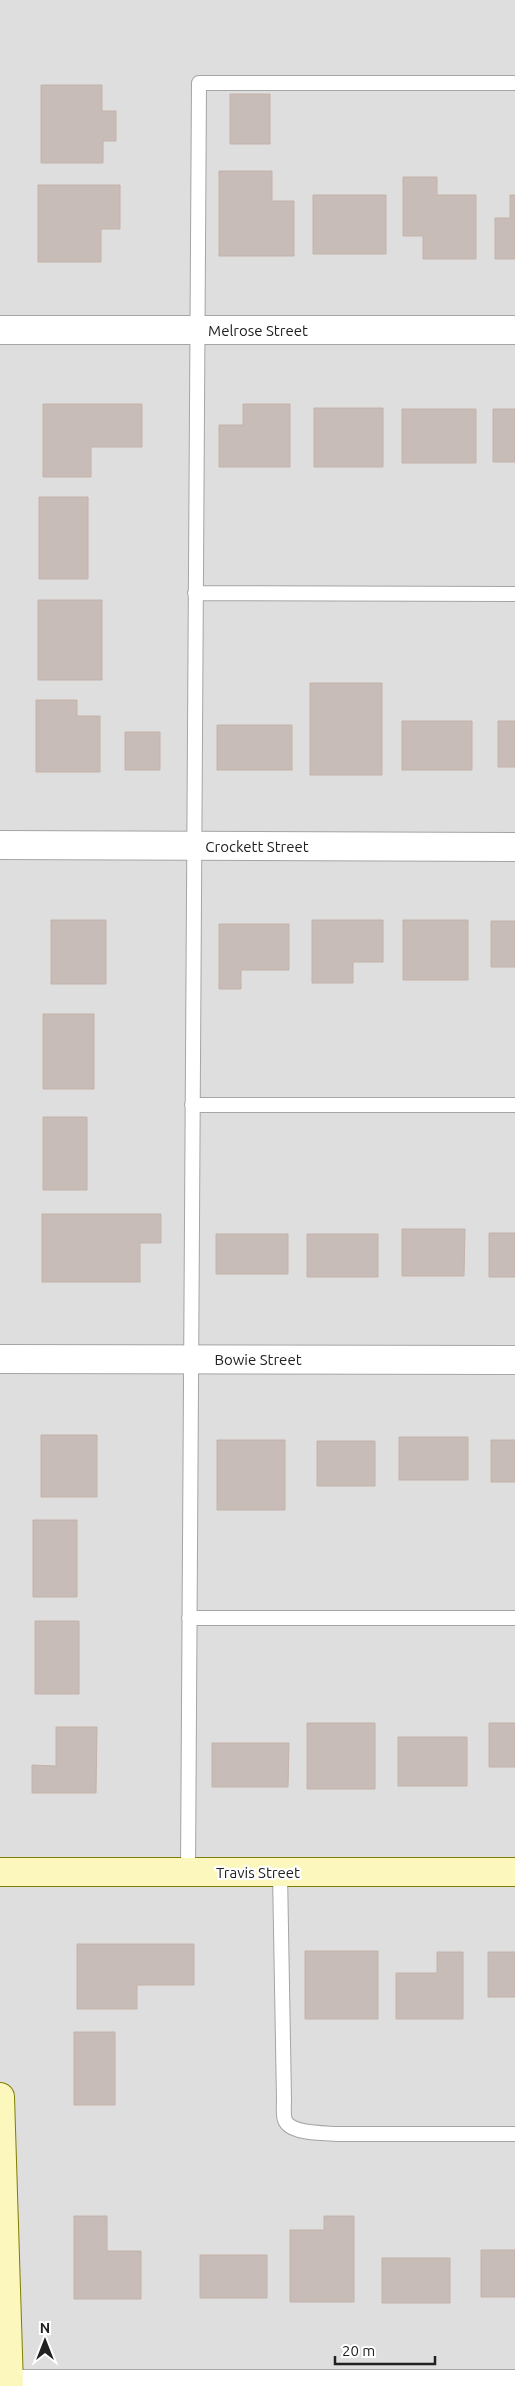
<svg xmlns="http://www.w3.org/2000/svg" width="515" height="2386" font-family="Ubuntu,sans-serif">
	<rect width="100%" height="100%" fill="#f2ede8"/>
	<path fill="#dfdede" d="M0,0H515V2386H0Z"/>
	<path fill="#c7bcb7" stroke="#c4b2aa" d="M41,85H102V111H116V141H103V163H41Z
		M230,94H270V144H230Z
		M219,171H272V201H294V256H219Z
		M403,177H437V195H476V259H423V236H403Z
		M38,185H120V229H101V262H38Z
		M313,195H386V254H313Z
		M510,195H515V259H495V218H510Z
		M43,404H142V447H91V477H43Z
		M243,404H290V467H219V425H243Z
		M314,408H383V467H314Z
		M402,409H476V463H402Z
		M493,409H515V462H493Z
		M39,497H88V579H39Z
		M38,600H102V680H38Z
		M310,683H382V775H310Z
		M36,700H77V716H100V772H36Z
		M402,721H472V770H402Z
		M498,721H515V767H498Z
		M217,725H292V770H217Z
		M125,732H160V770H125Z
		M51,920H106V984H51Z
		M312,920H383V962H353V983H312Z
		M403,920H468V980H403Z
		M491,921H515V967H491Z
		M219,924H289V970H241V989H219Z
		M43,1014H94V1089H43Z
		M43,1117H87V1190H43Z
		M42,1214H161V1243H140V1282H42Z
		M402,1229H465L464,1276H402Z
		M489,1233H515V1277H489Z
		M216,1234H288V1274H216Z
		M307,1234H378V1277H307Z
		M41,1435H97V1497H41Z
		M399,1437H468V1480H399Z
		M217,1440H285V1510H217Z
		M491,1440H515V1482H491Z
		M317,1441H375V1486H317Z
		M33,1520H77V1597H33Z
		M35,1621H79V1694H35Z
		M307,1723H375V1789H307Z
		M489,1723H515V1767H489Z
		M56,1727H97L96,1793H32V1765L56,1766Z
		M398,1737H467V1786H398Z
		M212,1743H289L288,1787H212Z
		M77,1944H194V1985H137V2009H77Z
		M305,1951H378V2019H305Z
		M437,1952H463V2019H396V1973H437Z
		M488,1952H515V1997H488Z
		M74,2032H115V2105H74Z
		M74,2216H107V2251H141V2299H74Z
		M324,2216H354V2302H290V2230H324Z
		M481,2250H515V2297H481Z
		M200,2255H267V2298H200Z
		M382,2258H450V2303H382Z"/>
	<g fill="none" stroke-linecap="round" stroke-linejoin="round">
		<g stroke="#a5a5a5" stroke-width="16">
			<path id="lane" d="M195,593L515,594
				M192,1105H515
				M189,1618H515
				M188,1872L199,83H515
				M280,1872L284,2100C284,2106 283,2115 285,2120C290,2134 324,2133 337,2134H515"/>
		</g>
		<g stroke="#a5a5a5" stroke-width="30">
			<path id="street" d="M0,330H515
				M0,845L515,847
				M0,1359L515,1360
				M9,2384H515"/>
		</g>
		<g stroke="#7f7d02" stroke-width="30">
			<path id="secondary" d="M0,1872H515
				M0,2097L9,2386"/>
		</g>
		<use href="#lane" stroke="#fff" stroke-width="14"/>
		<use href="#street" stroke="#fff" stroke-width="28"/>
		<use href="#secondary" stroke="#fcf7bc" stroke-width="28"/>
	</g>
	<g text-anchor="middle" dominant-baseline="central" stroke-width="4.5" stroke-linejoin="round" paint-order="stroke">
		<g font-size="15" fill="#212121" stroke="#fff">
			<text x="258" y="330">Melrose Street</text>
			<text x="257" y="846">Crockett Street</text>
			<text x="258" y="1359">Bowie Street</text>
			<text x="258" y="1872">Travis Street</text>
		</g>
	</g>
	<g transform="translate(45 2341)" stroke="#ffffff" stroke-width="4" paint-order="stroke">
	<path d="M0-4L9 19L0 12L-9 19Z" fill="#212121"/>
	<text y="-8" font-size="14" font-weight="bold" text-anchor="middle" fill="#212121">N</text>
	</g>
	<path d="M335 2356v8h100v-8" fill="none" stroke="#212121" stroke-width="2.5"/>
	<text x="342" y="2356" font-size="15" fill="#212121" stroke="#ffffff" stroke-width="4" paint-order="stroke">20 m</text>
</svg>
